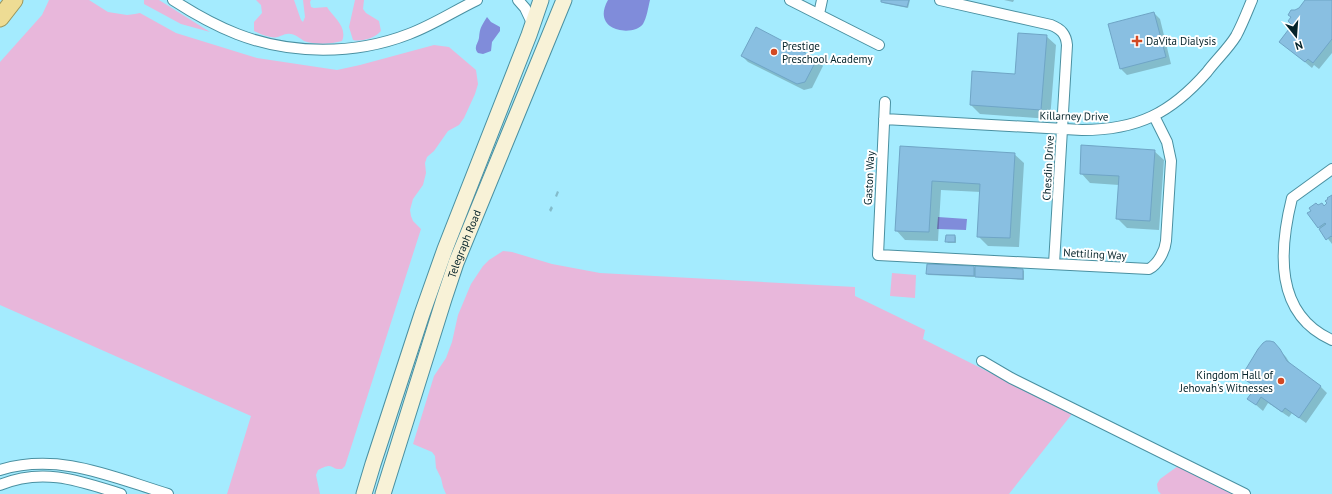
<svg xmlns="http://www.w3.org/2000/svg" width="1332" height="494" font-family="'PT Sans',sans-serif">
	<rect width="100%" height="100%" fill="#a4ebfe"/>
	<path fill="#e8b7db" d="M49,0H89L108,12L127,15L135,14L140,13L176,33L257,58L337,70L360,65L434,45L449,47L476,70L478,84L475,94L464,118L459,125L448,131L434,151L427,157L425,163L426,173L423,185L413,199L410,210L411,216L413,221L421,229L345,466L342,469C329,470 335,461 318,470L316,475L320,494H227L251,416L0,305V62L42,15Z
		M144,0H159L210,32L181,24L144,4Z
		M256,0H294L301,20L303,22L305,17L303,0H311L310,2L311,7L314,8L327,7C333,17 348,27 342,41C332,44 315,45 304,41C299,38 294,33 287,34C284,34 281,36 278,37C272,39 260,34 254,31V22L262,13L261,5Z
		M355,0H364L363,9L366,13L379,21L381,31C375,38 362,42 353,40L349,27Z
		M503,251L512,252L552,264L600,273L855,287V296L925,330L923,339L1072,414L1009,494H446L443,487L441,478L436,468L435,456L432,452L413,444L434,376L446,358L452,342L458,315L471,284L483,266L489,260Z
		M892,273L916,275L915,298L890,296Z
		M1178,466L1232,494H1161L1158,491L1157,484L1160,479Z"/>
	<path fill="#808cda" d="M608,0H650C648,8 647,17 643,24C634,37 590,32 608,0Z
		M487,17L491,22L500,27V31L492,42L491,51L483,54L478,53C473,47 478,44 479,38C480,27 481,27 487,17Z
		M938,217L967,219L966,230L937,229Z"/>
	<path fill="#0003" d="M882,0H910L908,8L883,3Z
		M1004,0H1014L1013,2Z
		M1306,0H1332V53L1319,69L1314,65L1312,68L1280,41L1293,25L1300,8Z
		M1154,13L1160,19L1171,64L1127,75L1121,69L1109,25Z
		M756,28L817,59L823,66L812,88L804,90L748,62L742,56Z
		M1046,36L1056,45L1050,119L980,114L971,105L1016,75Z
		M901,147L1014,154L1024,163L1019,247L988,246L978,236L981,192L941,190L938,241L905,240L896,230Z
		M1154,151L1164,160L1159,230L1127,228L1117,218L1119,185L1090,183L1081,173Z
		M557,191L559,192L557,197L555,196Z
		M1332,196V244L1319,227L1324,207L1329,204Z
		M551,206L553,208L551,212L549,210Z
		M955,236L956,237V243H948L946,241Z
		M974,267L976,269L1023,270L1024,271V280L977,277L975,275V277L928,275L927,273Z
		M1273,343L1286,357L1291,365L1321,387L1327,393L1306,423L1292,413L1289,417L1268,403L1263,411L1249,399L1256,388L1242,377Z"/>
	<path fill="#89bfe1" stroke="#6fa5c6" d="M881,0H909L907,7L881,2Z
		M1305,0H1332V39L1313,63L1308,59L1305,62L1279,42L1292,25L1288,21L1291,17L1288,15L1291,10H1295L1299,8Z
		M1154,12L1166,57L1120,69L1108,24Z
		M756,27L817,59L805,82L797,84L741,56Z
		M1018,33L1047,35L1041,110L970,105L972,71L1015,74Z
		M1081,145L1155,150L1150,221L1116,219L1119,176L1080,174Z
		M900,146L1015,153L1010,238L977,237L980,184L932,181L929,232L895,231Z
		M1332,195V237L1331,236L1326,240L1319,229L1326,224L1325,223L1318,228L1307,213L1311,211L1309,208L1316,203L1318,205L1322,203L1324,206L1327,203L1325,201L1328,199L1327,198Z
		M946,235H955V242H945Z
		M927,264L974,266V276L926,274Z
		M975,266L1023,269V279L975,277Z
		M1266,341H1270L1274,342L1280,349L1287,361L1321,386L1299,418L1285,408L1282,412L1261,397L1256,405L1247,399L1256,387L1241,377L1258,349L1263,343Z"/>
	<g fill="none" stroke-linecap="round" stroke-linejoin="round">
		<g stroke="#4a90a1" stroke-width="12">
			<path id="minor" d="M173,0C193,13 214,25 237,34C291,55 355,55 409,34C433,25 454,11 477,0
				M518,0L525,8L533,25
				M790,0L879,45
				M940,0L1051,25C1061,29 1066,34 1067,45L1054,264
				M819,14L822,0
				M885,102L878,255L1149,269C1158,264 1165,251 1166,241L1171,161L1167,142L1154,116
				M884,119L1082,130C1138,130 1171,113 1207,72C1216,60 1228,49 1236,36C1242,25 1247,12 1252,0
				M1332,169L1292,198C1279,250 1274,314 1332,340
				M982,361L1011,378L1245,494
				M0,470C59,452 112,477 168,494
				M0,485C43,467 80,481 121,494"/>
		</g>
		<g stroke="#4a90a1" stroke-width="17">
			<g id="secondary">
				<path d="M364,494L373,464L422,314L445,249L529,35L541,0"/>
				<path id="s1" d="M383,494L444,299L456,263L564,0"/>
			</g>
		</g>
		<g stroke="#99955d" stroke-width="19">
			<path id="trunk" d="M0,18L14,0"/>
		</g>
		<use href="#minor" stroke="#fff" stroke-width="10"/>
		<use href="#secondary" stroke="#f8f2d7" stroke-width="15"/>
		<use href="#trunk" stroke="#eedc94" stroke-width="17"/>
	</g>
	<g fill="#d24922" stroke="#fff" stroke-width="1.5">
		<path d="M1135 35h4v4h4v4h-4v4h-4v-4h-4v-4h4z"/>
		<circle cx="774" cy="52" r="4"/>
		<circle cx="1281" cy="381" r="4"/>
	</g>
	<g text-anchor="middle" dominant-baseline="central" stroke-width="4" stroke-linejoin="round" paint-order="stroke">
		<g font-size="11" fill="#042229" stroke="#fff" text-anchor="start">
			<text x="1146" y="41">DaVita Dialysis</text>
			<text x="782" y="46">Prestige<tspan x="782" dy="13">Preschool Academy</tspan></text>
			<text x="1273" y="375" text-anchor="end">Kingdom Hall of<tspan x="1273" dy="13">Jehovah's Witnesses</tspan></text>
		</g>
		<g font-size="11" fill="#042229" stroke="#fff">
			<text transform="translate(1074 116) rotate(1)">Killarney Drive</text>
			<text transform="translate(1048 168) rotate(-87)">Chesdin Drive</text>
			<text transform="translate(869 178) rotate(-87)">Gaston Way</text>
			<text stroke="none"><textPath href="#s1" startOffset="263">Telegraph Road</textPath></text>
			<text transform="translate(1095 254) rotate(3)">Nettiling Way</text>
		</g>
	</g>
	<g transform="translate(1296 36) rotate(163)" stroke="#ffffff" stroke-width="3" paint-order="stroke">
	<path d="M0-3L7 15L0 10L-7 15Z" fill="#042229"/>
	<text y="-6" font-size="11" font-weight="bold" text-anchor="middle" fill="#042229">N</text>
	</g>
</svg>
